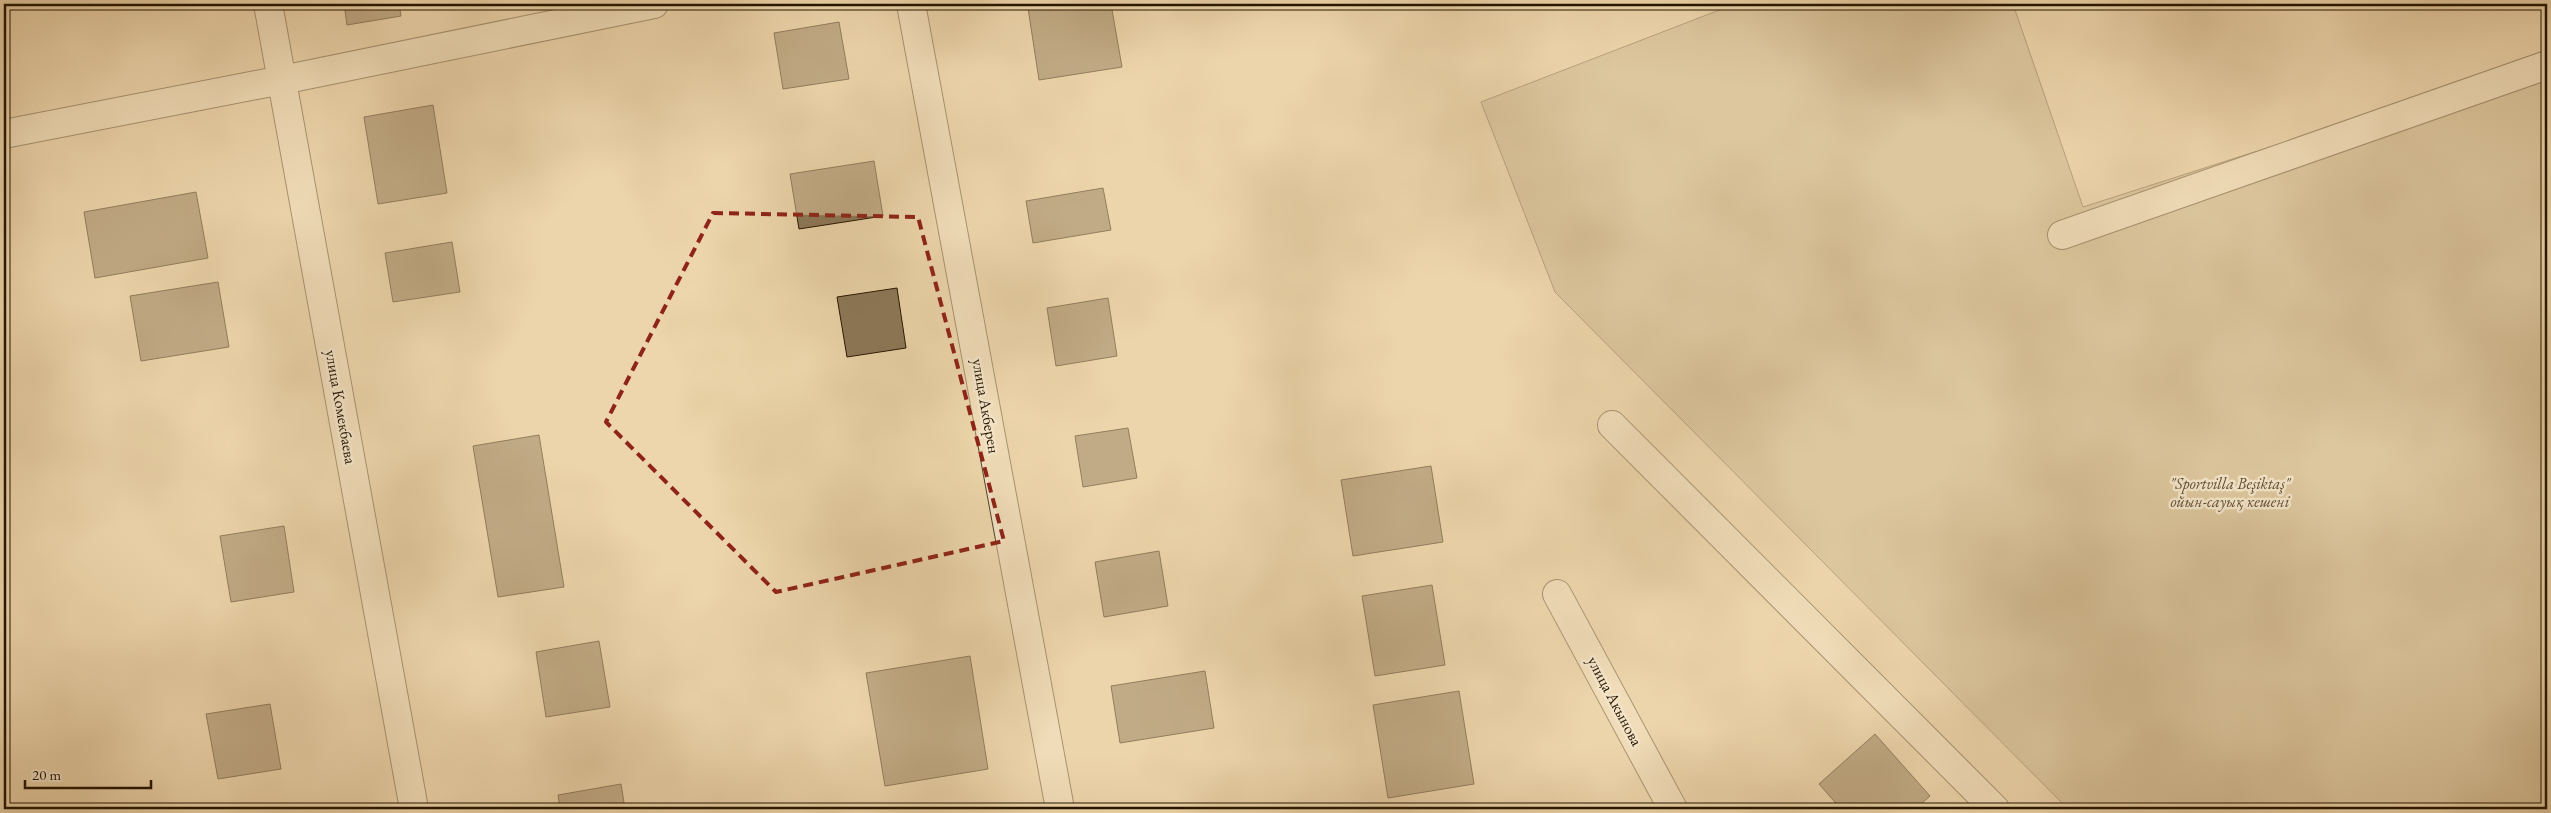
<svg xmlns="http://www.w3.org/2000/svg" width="2551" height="813" font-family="'EB Garamond',serif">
	<rect width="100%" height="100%" fill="#edd6ab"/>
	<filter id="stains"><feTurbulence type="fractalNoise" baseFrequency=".004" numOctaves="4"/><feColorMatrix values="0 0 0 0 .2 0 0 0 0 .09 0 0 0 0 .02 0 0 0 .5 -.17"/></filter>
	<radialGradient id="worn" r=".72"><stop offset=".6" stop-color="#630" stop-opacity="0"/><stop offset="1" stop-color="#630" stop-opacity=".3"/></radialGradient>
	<path fill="#cbb58e" stroke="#786447" d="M1735,4H2013L2083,207L2547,58V809H2068L1555,292L1481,102Z"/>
	<path fill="#8d7959" stroke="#241400" d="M344,4H399L401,16L347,25Z
		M1054,4H1111L1122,67L1039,80L1028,8Z
		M839,22L849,79L783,89L774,33Z
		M433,105L447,193L378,204L364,117Z
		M874,161L883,216L799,229L790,174Z
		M1103,188L1111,230L1033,243L1026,201Z
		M196,192L208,258L95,278L84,212Z
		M452,242L460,292L393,302L385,253Z
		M218,282L229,347L141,361L130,296Z
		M897,288L906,348L847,357L837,297Z
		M1108,298L1117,356L1056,366L1047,308Z
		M1128,428L1137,478L1083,487L1075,436Z
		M539,435L564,587L498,597L473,446Z
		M1431,466L1443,542L1353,556L1341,480Z
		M284,526L294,592L231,602L220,536Z
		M1159,551L1168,606L1104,617L1095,562Z
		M1432,585L1445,665L1375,676L1362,596Z
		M599,641L610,707L546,717L536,652Z
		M970,656L988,769L885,786L866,673Z
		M1205,671L1214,728L1120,743L1111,686Z
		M1459,691L1474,784L1388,798L1373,705Z
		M270,704L281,769L218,779L206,714Z
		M1875,734L1930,796L1915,809H1841L1819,784Z
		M621,784L625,809H560L558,795Z"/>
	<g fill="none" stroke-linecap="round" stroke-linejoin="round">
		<g stroke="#56442b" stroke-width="30">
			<path id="minor" d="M268,4L414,809
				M911,4L1060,809
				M4,134L282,80L654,4
				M2062,235L2547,65
				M1612,425L1995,809
				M1557,594L1673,809"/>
		</g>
		<use href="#minor" stroke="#f3e4c8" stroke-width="28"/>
	</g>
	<path d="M0 0H2551V813H0ZM713,213L918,217L1004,541L776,592L606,422Z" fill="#edd6ab" fill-opacity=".55" fill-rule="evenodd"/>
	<path fill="none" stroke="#8f2418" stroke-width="4" stroke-dasharray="10 6" stroke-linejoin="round" d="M713,213L918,217L1004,541L776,592L606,422Z"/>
	<g text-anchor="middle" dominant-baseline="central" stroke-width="5" stroke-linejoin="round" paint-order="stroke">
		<g font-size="16" fill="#241400" stroke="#f3e4c8">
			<text transform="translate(986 406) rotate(80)">улица Акберен</text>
			<text transform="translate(341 407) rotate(80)">улица Комекбаева</text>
			<text transform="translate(1615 701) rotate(62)">улица Акынова</text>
		</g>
		<g font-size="16" font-style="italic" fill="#5e4c32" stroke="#f3e4c8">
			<text x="2230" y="483">"Sportvilla Beşiktaş"<tspan x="2230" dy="18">ойын-сауық кешені</tspan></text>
		</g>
	</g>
	<rect width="2551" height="813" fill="none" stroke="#edd6ab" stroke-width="20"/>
	<rect x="5" y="5" width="2541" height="803" fill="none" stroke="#241400" stroke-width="2.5"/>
	<rect x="10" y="10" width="2531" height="793" fill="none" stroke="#241400"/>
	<path d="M25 780v8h126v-8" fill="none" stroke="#241400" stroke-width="2.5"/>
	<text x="32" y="780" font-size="15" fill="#241400" stroke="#f3e4c8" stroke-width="4" paint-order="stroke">20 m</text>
	<rect width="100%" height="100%" filter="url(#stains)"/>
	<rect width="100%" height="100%" fill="url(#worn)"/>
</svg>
